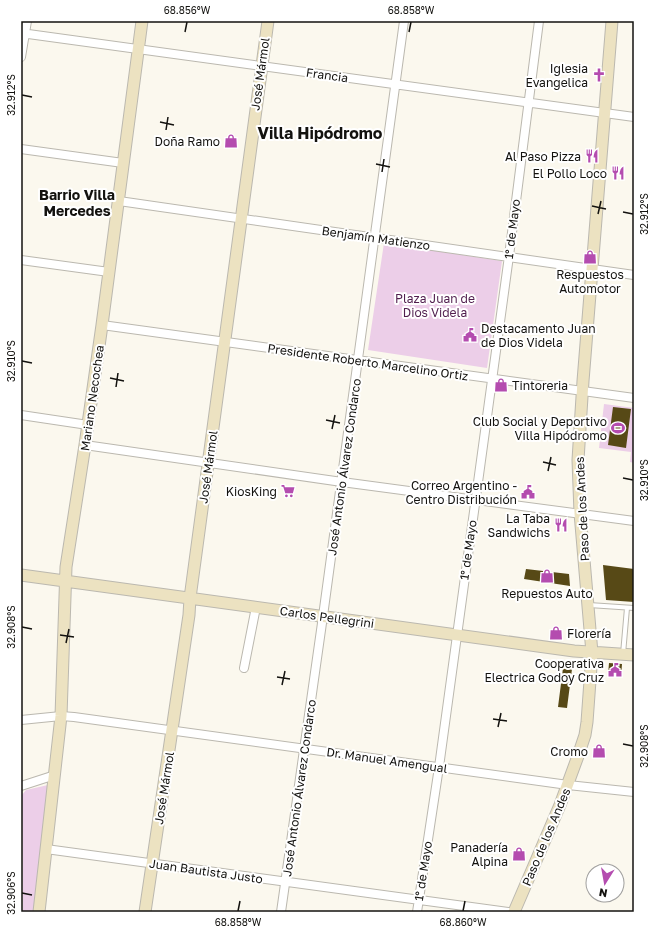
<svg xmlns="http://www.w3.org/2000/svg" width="655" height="933" font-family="'Golos Text',sans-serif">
	<rect width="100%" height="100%" fill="#fbf8ee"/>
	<path fill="#eccee8" d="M384,243L502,261L487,368L368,350Z
		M604,404L634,408V463L630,462L631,452L599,448Z
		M48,785L34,912H23L22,795L26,790Z"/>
	<path fill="#574916" d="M613,407L631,409L626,448L608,445Z
		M603,565L634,569V602L606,600Z
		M526,569L569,574L570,586L524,579Z
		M609,663L622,664L621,677L608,675Z
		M563,668L572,669L567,708L558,707Z"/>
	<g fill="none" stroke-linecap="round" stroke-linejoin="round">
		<g stroke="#bbb8af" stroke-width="6">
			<path id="lane" d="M589,605L634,608
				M623,654L627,608"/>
		</g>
		<g stroke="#bbb8af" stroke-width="10">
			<path id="street" d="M21,33L634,117
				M21,57L27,21
				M21,149L123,163
				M119,201L634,275
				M21,260L109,272
				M102,325L634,398
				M21,415L88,425
				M85,445L342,482L634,521
				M244,668L256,607
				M21,720L61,716L74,717L568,785L634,792
				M21,786L55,775
				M46,849L508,912
				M281,912L323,616L404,21
				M417,912L439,767L509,256L539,21"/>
		</g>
		<g stroke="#bbb8af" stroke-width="13">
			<path id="secondary" d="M21,575L574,651L634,655
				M39,912L61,716L66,567L85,445L102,325L142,21
				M145,912L189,615L190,598L268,21
				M514,912L560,805L578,756L585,735L587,722L592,653L580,513L578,460L583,381L612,21"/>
		</g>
		<use href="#lane" stroke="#fff" stroke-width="4"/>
		<use href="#street" stroke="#fff" stroke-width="8"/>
		<use href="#secondary" stroke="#ece2c1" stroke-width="11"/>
	</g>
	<path fill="none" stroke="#13120f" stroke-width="1.5" d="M185,32L187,22M409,32L411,22M22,95L32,97M160,122L174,125M166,130L168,117M376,164L390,167M382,172L384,159M592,206L606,209M623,212L633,214M598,214L601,201M22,361L32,363M110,378L124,381M116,387L118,373M326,420L340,423M332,429L335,415M543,462L556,465M548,471L551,457M623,478L633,480M22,627L32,629M60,635L74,637M66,643L69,629M277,677L290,679M282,685L285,671M493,719L507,721M498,727L501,713M623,744L633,746M22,893L32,895M238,911L240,901M463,911L465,901"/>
	<defs>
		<g id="church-bare" transform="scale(1.08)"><path d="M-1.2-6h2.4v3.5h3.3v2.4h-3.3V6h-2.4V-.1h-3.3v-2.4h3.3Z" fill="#b44caf" stroke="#fff" stroke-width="2.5" paint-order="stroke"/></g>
		<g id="shop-bare" transform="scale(1.08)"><path d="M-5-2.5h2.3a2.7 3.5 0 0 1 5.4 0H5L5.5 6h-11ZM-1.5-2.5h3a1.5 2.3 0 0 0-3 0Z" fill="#b44caf" stroke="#fff" stroke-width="2.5" paint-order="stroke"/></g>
		<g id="restaurant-bare" transform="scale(1.08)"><path d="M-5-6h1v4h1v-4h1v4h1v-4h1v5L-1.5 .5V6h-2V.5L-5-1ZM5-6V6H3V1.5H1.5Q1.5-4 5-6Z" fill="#b44caf" stroke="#fff" stroke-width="2.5" paint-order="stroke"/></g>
		<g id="civic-bare" transform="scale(1.08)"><path d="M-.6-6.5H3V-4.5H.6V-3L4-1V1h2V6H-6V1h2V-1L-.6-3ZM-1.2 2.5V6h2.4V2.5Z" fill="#b44caf" stroke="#fff" stroke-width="2.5" paint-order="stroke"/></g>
		<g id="stadium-bare" transform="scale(1.08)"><path d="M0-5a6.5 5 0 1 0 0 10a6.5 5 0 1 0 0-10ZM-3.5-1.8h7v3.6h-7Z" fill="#b44caf" stroke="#fff" stroke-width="2.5" paint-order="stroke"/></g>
		<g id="supermarket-bare" transform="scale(1.08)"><path d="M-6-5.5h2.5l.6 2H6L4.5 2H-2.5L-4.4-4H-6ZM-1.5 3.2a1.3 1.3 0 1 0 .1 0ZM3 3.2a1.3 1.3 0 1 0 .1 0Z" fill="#b44caf" stroke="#fff" stroke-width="2.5" paint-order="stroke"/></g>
	</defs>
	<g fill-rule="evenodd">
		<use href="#church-bare" x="599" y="75"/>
		<use href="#shop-bare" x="231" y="141"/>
		<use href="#restaurant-bare" x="592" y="156"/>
		<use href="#restaurant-bare" x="618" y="173"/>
		<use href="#shop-bare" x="590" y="257"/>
		<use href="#civic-bare" x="470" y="335"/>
		<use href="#shop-bare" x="501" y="385"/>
		<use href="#stadium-bare" x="618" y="428"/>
		<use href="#supermarket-bare" x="288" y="491"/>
		<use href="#civic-bare" x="528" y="492"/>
		<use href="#restaurant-bare" x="561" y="525"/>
		<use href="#shop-bare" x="547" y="576"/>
		<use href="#shop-bare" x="556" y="633"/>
		<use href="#civic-bare" x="615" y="670"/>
		<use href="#shop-bare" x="599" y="751"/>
		<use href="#shop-bare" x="519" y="854"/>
	</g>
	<g text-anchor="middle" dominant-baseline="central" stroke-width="4" stroke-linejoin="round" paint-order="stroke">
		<g font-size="12" fill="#13120f" stroke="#fff" text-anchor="end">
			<text x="588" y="68">Iglesia<tspan x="588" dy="14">Evangelica</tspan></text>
			<text x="220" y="141">Doña Ramo</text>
			<text x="581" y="156">Al Paso Pizza</text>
			<text x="607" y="173">El Pollo Loco</text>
			<text x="590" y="274" text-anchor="middle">Respuestos<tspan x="590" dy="14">Automotor</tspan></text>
			<text x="481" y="328" text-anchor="start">Destacamento Juan<tspan x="481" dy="14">de Dios Videla</tspan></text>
			<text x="512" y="385" text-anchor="start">Tintoreria</text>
			<text x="607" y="421">Club Social y Deportivo<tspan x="607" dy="14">Villa Hipódromo</tspan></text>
			<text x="517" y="485">Correo Argentino -<tspan x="517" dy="14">Centro Distribución</tspan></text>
			<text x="277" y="491">KiosKing</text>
			<text x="550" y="518">La Taba<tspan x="550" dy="14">Sandwichs</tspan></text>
			<text x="547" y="593" text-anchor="middle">Repuestos Auto</text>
			<text x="567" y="633" text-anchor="start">Florería</text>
			<text x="604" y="663">Cooperativa<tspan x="604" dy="14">Electrica Godoy Cruz</tspan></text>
			<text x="588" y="751">Cromo</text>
			<text x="508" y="847">Panadería<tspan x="508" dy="14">Alpina</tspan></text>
		</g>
		<g font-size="12" fill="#13120f" stroke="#fff">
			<text transform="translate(260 74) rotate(-82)">José Mármol</text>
			<text transform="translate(327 75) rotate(8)">Francia</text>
			<text transform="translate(512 229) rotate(-83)">1° de Mayo</text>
			<text transform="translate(376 238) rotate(8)">Benjamín Matienzo</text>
			<text transform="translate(368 362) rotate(8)">Presidente Roberto Marcelino Ortiz</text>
			<text transform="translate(92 398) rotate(-82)">Mariano Necochea</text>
			<text transform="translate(208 467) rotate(-82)">José Mármol</text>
			<text transform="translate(344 467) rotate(-82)">José Antonio Álvarez Condarco</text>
			<text transform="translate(582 509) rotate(-93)">Paso de los Andes</text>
			<text transform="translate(468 550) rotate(-82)">1° de Mayo</text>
			<text transform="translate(327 617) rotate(8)">Carlos Pellegrini</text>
			<text transform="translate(387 760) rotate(8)">Dr. Manuel Amengual</text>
			<text transform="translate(164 788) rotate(-81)">José Mármol</text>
			<text transform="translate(299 788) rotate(-82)">José Antonio Álvarez Condarco</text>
			<text transform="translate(546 837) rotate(-67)">Paso de los Andes</text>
			<text transform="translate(206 871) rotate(8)">Juan Bautista Justo</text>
			<text transform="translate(423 871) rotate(-81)">1° de Mayo</text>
		</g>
		<g font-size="12" fill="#501e4e" stroke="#fff">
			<text x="435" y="298">Plaza Juan de<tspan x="435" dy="14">Dios Videla</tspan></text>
		</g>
		<g font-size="14" font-weight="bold" fill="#13120f" stroke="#fff">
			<text x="77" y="194">Barrio Villa<tspan x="77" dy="16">Mercedes</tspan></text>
		</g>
		<g font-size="16" font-weight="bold" fill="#13120f" stroke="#fff">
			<text x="320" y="133">Villa Hipódromo</text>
		</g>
	</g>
	<rect width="655" height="933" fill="none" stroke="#ffffff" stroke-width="44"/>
	<g transform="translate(605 883) rotate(191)"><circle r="19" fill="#ffffff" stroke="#a1a09f"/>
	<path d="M0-3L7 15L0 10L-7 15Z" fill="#b44caf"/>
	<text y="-6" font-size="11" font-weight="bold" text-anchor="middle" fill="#13120f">N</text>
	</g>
	<rect x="22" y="22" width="611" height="889" fill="none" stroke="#13120f" stroke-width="1.5"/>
	<g font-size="10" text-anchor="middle" fill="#13120f">
		<text x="187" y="14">68.856°W</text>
		<text x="411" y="14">68.858°W</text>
		<text transform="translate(11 95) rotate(-90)" y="4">32.912°S</text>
		<text transform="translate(644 214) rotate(-90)" y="4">32.912°S</text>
		<text transform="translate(11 361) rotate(-90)" y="4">32.910°S</text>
		<text transform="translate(644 480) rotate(-90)" y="4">32.910°S</text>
		<text transform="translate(11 627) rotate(-90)" y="4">32.908°S</text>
		<text transform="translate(644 746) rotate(-90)" y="4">32.908°S</text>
		<text transform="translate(11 893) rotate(-90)" y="4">32.906°S</text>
		<text x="238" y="926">68.858°W</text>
		<text x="463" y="926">68.860°W</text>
	</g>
</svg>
